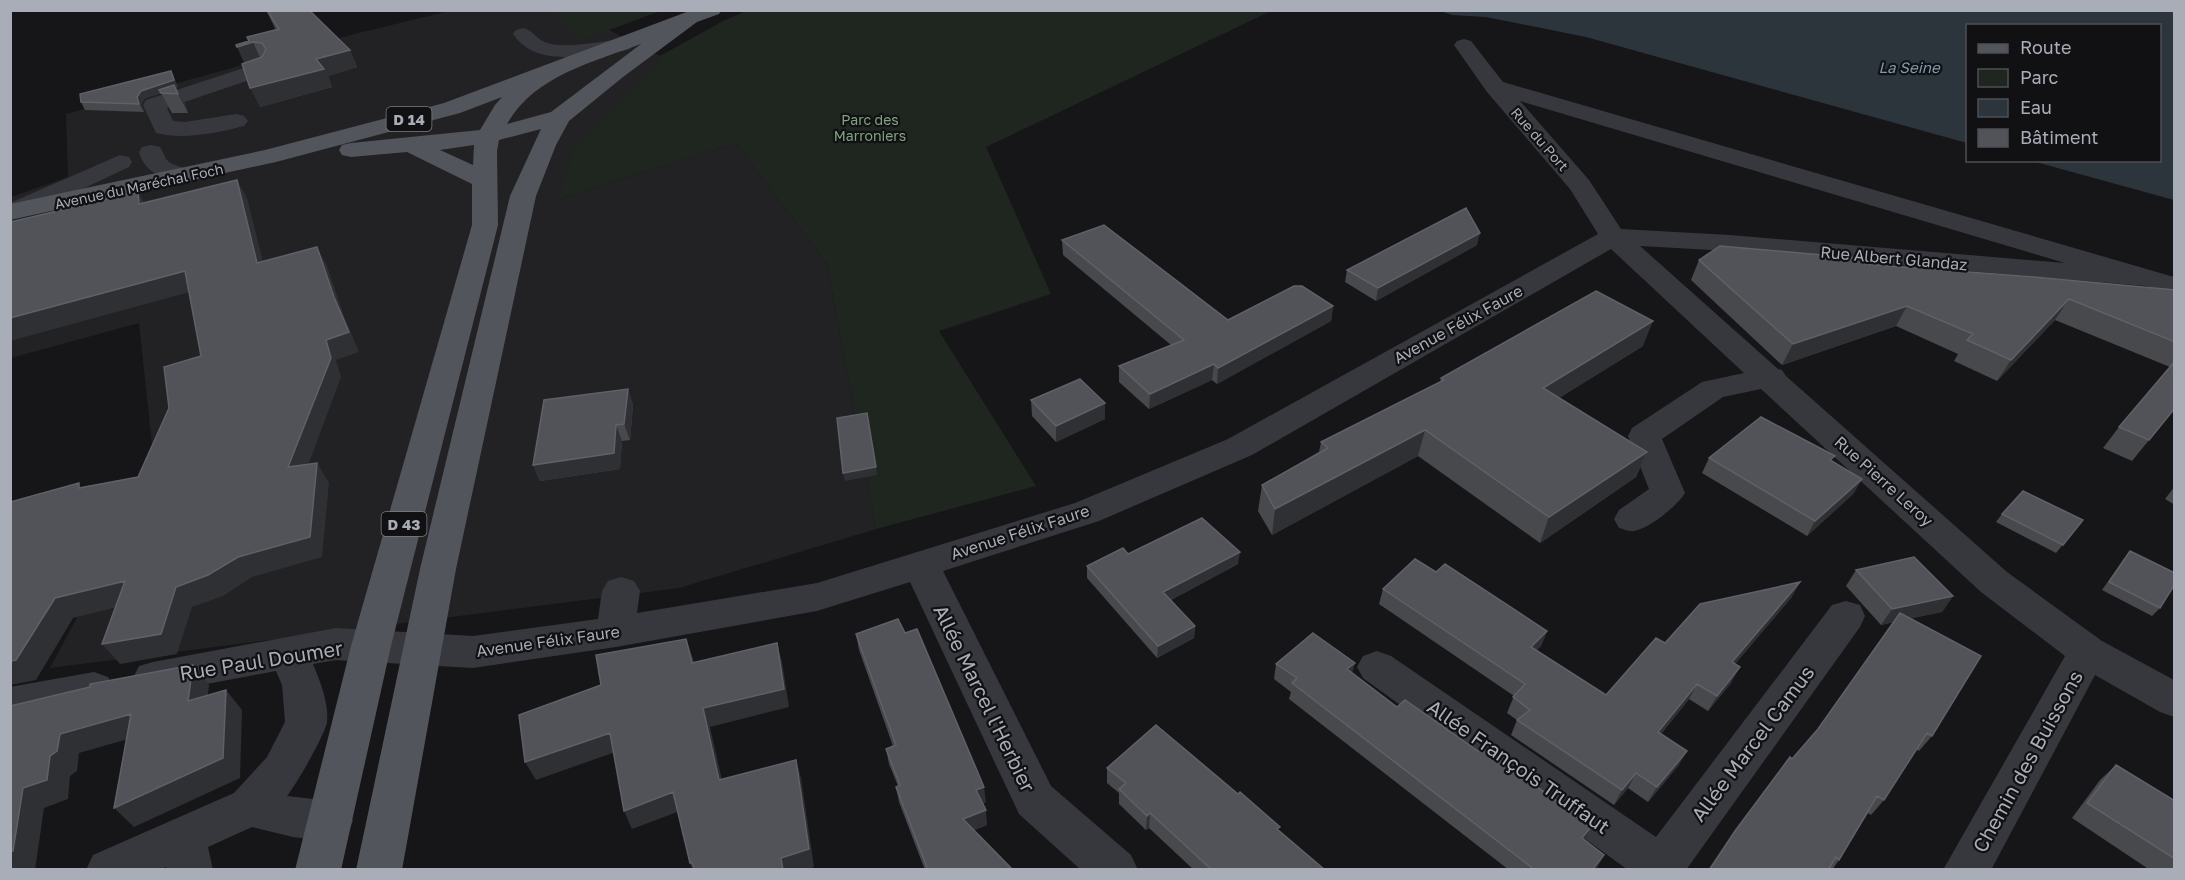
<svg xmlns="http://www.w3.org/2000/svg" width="2185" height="880" font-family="'Golos Text',sans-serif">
	<rect width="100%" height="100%" fill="#161618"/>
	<path fill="#222225" d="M450,11H572L660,56L656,68L559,199L736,143L827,264L876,529L679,588L50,668L155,473L139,323L11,358V197L68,177L66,114L358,33Z"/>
	<path fill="#1e261f" d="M553,11H660L582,40Z
		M746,11H1271L986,147L1051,294L939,331L1036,486L876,529L827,264L736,143L559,199L573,150L656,68L660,56L723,21Z"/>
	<path fill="#2c353c" d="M1440,11H2174V200L2032,161L2160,160V26H1968L1967,143L1586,37L1486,17L1452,15Z"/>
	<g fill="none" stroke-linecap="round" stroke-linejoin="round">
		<path fill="#37383d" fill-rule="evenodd" d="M523,28C533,30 537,40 547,43C566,49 602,41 623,39L630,41L633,45L630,49L623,51C587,55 537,69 513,34L516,30Z
			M1464,39L1471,41L1503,82L2174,277V293L2146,286L1730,251L1640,246L1778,369L1782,370L1786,376L2007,572L2102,641L2174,680V717L2160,712L2095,675L1991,870H1943L2065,656L1981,592L1761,389L1723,397L1662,439L1685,493C1678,505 1649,529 1634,531C1629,532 1624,529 1619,528L1614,519L1619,510L1649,489L1628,436L1632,428L1702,382L1744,373L1611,249L1252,455L1099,521L943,571L1051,786L1131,855L1138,870H1081L1019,814L910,582L817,611L616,647L473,668L336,660L313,664C320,681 329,703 327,722C325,735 296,785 287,796L331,801L347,807L353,821L347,835L331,841L293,837L252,827L208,847L213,870H167L166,867L160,870H86L93,855L234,793L267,757L285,722L282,685L276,671L153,694L139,690L133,678L139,666L153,662L336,628L473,636L598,619L602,591L608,581L621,577L634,581L640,591L637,613L817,583L1075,503L1228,439L1598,234L1570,189L1487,92L1454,45L1457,41ZM1520,101L2065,263L1730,235L1621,229L1589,180Z
			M262,62L270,63L273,68L270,73L167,108L173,121L185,122L236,114L244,116L248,121L244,126C217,133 184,140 156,133L143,105L146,100Z
			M151,145L160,147C163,151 164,157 168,161C176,168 189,166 195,176L192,181C171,186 144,173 139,152L142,147Z
			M120,155L129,157L132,162L129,167L21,218L10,219V203Z
			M1846,601L1860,605L1865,616L1860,627L1686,870H1628L1363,678L1357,667L1363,656L1377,651L1391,656L1656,837L1832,605Z
			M94,672L108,677L114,689L108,701L94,706L10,721V687Z"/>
		<path fill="#53555c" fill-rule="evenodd" d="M692,10H722L719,14L697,22L623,77L569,121L556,145L536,196L456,569L402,870H356L420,569L510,196L541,129L499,140L497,151L498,225L391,646L341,870H295L351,646L472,225V184L407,152L351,157L342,155L339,150L342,145L351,143L480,130L495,105L502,97L460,113L276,162L10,220V204L265,150L444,103ZM641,44L551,112L507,124C534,76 593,62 641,44ZM474,145L473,165L440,150Z"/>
	</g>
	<path fill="#47494d" d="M266,10L350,50L357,67L328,76L332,87L260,107L249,41L276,30Z
		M171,71L178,87L176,88L185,104L188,113H172L161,93L145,98L141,104L144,112L85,110L81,102Z
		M1062,240L1228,320L1333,306L1331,321L1217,384L1212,380L1149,409L1119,382V366L1171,345L1063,255Z
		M1477,245L1376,301L1345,282L1347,270Z
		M1869,259L1867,264L2175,290V408L2132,461L2103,448L2119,427L2170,367L2055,320L1997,381L1954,361L1958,354L1896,326L1782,365L1691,280L1699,260Z
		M1643,346L1559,398L1647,452L1636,477L1540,543L1418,456L1272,535L1258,511L1262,485L1319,452L1321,442L1440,382L1441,378Z
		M628,389L633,405L630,440L622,441L620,469L540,481L533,465Z
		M1031,400L1105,403V419L1056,442L1032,416Z
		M1709,458L1832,461L1862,479L1853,494L1807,536L1702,473Z
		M2175,486V505L2165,499Z
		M2002,514L2083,520L2056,553L1996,522Z
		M2130,551L2160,608L2152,616L2102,590L2123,560Z
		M1128,554L1238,564L1171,600L1195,626L1194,638L1157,658L1087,578V566Z
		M1856,570L1953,596L1942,612L1911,618L1932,736L1919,751L1916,749L1884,800L1871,815L1868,813L1839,860L1832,870H1709L1792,759L1818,729L1893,622L1881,625L1846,586Z
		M1436,572L1547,631L1541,646L1536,650L1606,695L1665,643L1800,582L1791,598L1735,664L1731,683L1708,711L1689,699L1661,734L1687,751L1678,766L1648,802L1628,788L1614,805L1511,735L1517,720L1507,713L1514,696L1379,604L1383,589Z
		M856,634L986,802L983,803L987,825L974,830L1013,870H925L899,802L896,787L898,786L889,764L886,749L893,746L859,650Z
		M1276,664L1352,673L1397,707L1585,840L1604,855L1596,869L1509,870L1289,699L1291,692L1274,679Z
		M2116,765L2175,801V870H2150L2072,818L2100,780Z
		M1107,768L1279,831L1325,870H1194L1149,828L1146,830L1119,804V793L1107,783Z"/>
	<path fill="#2f3033" d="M253,42L261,60L245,65L237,47Z
		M350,50L357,67L328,76L332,87L260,107L250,88L316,59Z
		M171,71L178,87L176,88L185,104L188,113L175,88L145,98L141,104L144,112L139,104L137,97L141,91Z
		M237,180L247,198L268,282L257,263Z
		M138,192L149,211L139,204Z
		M1480,233L1477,245L1376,301L1378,288Z
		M317,247L327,266L344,316L359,352L336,360L341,377L300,487L288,467L326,340L334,297Z
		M185,271L197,290L10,341V318Z
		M2069,299L2055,320L1997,381L2011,360Z
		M1333,306L1331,321L1217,384L1218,368Z
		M1907,306L1896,326L1782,365L1793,344Z
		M1653,321L1643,346L1535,413L1543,388Z
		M1214,364L1212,380L1149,409L1150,394Z
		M628,389L633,405L630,440L624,424Z
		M1105,403V419L1056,442V426Z
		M616,425L622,441L620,469L540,481L533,465Z
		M1425,430L1418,456L1272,535L1275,509Z
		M1647,452L1636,477L1540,543L1549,517Z
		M317,463L329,483L322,557L252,577L223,596L192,607L177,654L120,664L102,644L176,587Z
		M876,467L877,475L845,481L843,473Z
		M1862,479L1853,494L1807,536L1815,521Z
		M1240,552L1238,564L1163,604V592Z
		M125,581L141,601L73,618L36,680L10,685V661L55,598Z
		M1800,582L1791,598L1723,678L1732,662Z
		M1953,596L1942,612L1881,625L1892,609Z
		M1195,626L1194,638L1157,658L1158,646Z
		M1547,631L1541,646L1525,662L1531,647Z
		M686,639L693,658L699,682L692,663Z
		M777,643L782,662L789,707L710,727L726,798L719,780L703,708Z
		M1355,663L1351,678L1347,669Z
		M193,665L209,685L205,721L188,701Z
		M1740,667L1731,683L1708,711L1717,696Z
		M1697,684L1689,699L1650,747L1658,732Z
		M226,690L242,710L240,778L134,827L114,808Z
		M131,714L149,733L79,753L77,771L70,776L68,799L44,808L35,870H10V852L23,788L60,734Z
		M610,733L618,751L536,780L525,762Z
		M1687,751L1678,766L1648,802L1657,787Z
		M796,760L801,778L814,867L807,870H783L781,858Z
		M1636,773L1628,788L1614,805L1622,790Z
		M984,787L986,802L978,805L976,790Z
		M673,792L680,811L632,829L624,811Z
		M986,810L987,825L965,834L963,819Z
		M1150,813L1149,828L1146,830L1147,816Z
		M1592,826L1584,841L1582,838Z
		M1604,855L1596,870H1592Z
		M690,863H692L695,870H692Z"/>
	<path fill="#525359" stroke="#5f6168" stroke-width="1.5" d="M267,10H309L350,50L316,59L324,69L250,88L242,64L262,57L266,49L262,43L253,42L237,47L236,45L249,41L247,37L279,29Z
		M171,71L174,80L141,91L137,97L139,104L81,102L80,94Z
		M174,85L178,94L161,93L159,90Z
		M237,180L257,263L317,247L334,297L349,332L326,340L331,358L288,467L317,463L310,537L238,557L208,575L176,587L161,634L102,644L125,581L55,598L16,660L10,661V502L79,483V488L138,477L169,408L164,367L201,356L185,271L10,318V222L138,192L139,204Z
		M1466,208L1480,233L1378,288L1347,270Z
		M1104,225L1228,320L1294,286H1302L1333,306L1218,368L1214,364L1150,394L1119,366L1184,340L1062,240Z
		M1720,246L1869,259L1865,264L2034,277L2175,290V342L2069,299L2011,360L1967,340L1973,334L1907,306L1793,344L1699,260Z
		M1596,291L1653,321L1543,388L1647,452L1549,517L1425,430L1275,509L1262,485L1328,448L1321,442L1444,380L1441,378Z
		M2175,361V408L2149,440L2119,427Z
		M1080,379L1105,403L1056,426L1031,400Z
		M628,389L624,424L616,425L614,453L533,465L544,400Z
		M867,413L876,467L843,473L837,418Z
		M1761,417L1835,456L1830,460L1862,479L1815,521L1709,458Z
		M2023,491L2083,520L2063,545L2002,514Z
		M1202,518L1240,552L1163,592L1195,626L1158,646L1087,566L1123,548L1128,554Z
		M2130,551L2175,573V584L2160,608L2109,582Z
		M1914,557L1953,596L1892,609L1856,570Z
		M1415,559L1436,572L1445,564L1547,631L1531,647L1606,695L1656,638L1665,643L1700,604L1800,582L1732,662L1740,667L1717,696L1697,684L1658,732L1687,751L1657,787L1636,773L1622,790L1517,720L1530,710L1513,697L1525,684L1383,589Z
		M1900,613L1981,656L1932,736L1927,733L1884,800L1877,796L1839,860L1836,857L1828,870H1709L1735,831L1790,757L1792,759L1818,729Z
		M898,619L905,633L917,629L984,787L976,790L986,810L963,819L1013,870H928L896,787L900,785L886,749L896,745L856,634Z
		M1313,633L1355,663L1347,669L1397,707L1405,700L1478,751L1482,748L1592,826L1582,838L1604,855L1592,870H1535L1292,683L1297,678L1276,664Z
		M686,639L692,663L777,643L784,689L703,708L719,780L796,760L809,849L781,858L783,870H695L692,863H690L673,792L624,811L610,733L525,762L519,715L601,685L596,655Z
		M193,665L188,701L226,690L223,758L114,808L131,714L60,734L57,751L50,756L47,780L23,788L13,851L10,852V706L90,687V684Z
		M1156,725L1238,794L1240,792L1280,827L1277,829L1325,870H1212L1150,813L1147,816L1119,789L1126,783L1107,768Z
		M2116,765L2175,801V859L2087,803Z"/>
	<g text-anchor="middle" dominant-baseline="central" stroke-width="4.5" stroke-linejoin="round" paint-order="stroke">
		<g font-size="14" fill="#7fa381" stroke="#111113">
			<text x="870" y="119">Parc des<tspan x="870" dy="16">Marroniers</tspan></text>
		</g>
		<g font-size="14" fill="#a8adb8" stroke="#111113">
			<text transform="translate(1540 139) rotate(49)">Rue du Port</text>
			<text transform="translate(139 186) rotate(-12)">Avenue du Maréchal Foch</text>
		</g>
		<g font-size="15" font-style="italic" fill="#7f9bb3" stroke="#111113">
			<text x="1909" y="67">La Seine</text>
		</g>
		<g fill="#111113" stroke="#7b7e86" stroke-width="1.5">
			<rect x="386.5" y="107" width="45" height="24" rx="4.5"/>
			<rect x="381.5" y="512" width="45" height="24" rx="4.5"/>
		</g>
		<g font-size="15" font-weight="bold" fill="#a8adb8">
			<text x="409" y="119">D 14</text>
			<text x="404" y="524">D 43</text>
		</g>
		<g font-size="16" fill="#a8adb8" stroke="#111113">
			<text transform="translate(1894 258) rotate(5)">Rue Albert Glandaz</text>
			<text transform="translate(1458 324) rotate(-29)">Avenue Félix Faure</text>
			<text transform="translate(1884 481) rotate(42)">Rue Pierre Leroy</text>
			<text transform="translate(1020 532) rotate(-18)">Avenue Félix Faure</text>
			<text transform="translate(548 641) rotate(-8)">Avenue Félix Faure</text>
		</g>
		<g font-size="20" fill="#a8adb8" stroke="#111113">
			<text transform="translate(261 660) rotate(-9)">Rue Paul Doumer</text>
			<text transform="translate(985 698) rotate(64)">Allée Marcel l'Herbier</text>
			<text transform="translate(1752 743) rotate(-53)">Allée Marcel Camus</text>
			<text transform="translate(2027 761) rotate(-61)">Chemin des Buissons</text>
			<text transform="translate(1519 766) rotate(35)">Allée François Truffaut</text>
		</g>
	</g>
	<rect width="2185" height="880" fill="none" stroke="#a8adb8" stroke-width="24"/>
	<rect x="1966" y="24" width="195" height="138" fill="#111113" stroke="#4d4f55" stroke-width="1.5"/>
	<rect x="1978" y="44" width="30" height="9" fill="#53555c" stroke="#4d4f55" stroke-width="1.5"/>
	<text x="2020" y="54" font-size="18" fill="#a8adb8">Route</text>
	<rect x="1978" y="69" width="30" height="18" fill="#1e261f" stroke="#4d4f55" stroke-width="1.5"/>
	<text x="2020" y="84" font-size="18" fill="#a8adb8">Parc</text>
	<rect x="1978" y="99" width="30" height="18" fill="#2c353c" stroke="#4d4f55" stroke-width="1.5"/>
	<text x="2020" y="114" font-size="18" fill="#a8adb8">Eau</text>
	<rect x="1978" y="129" width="30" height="18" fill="#525359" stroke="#4d4f55" stroke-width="1.5"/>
	<text x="2020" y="144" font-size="18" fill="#a8adb8">Bâtiment</text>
</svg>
